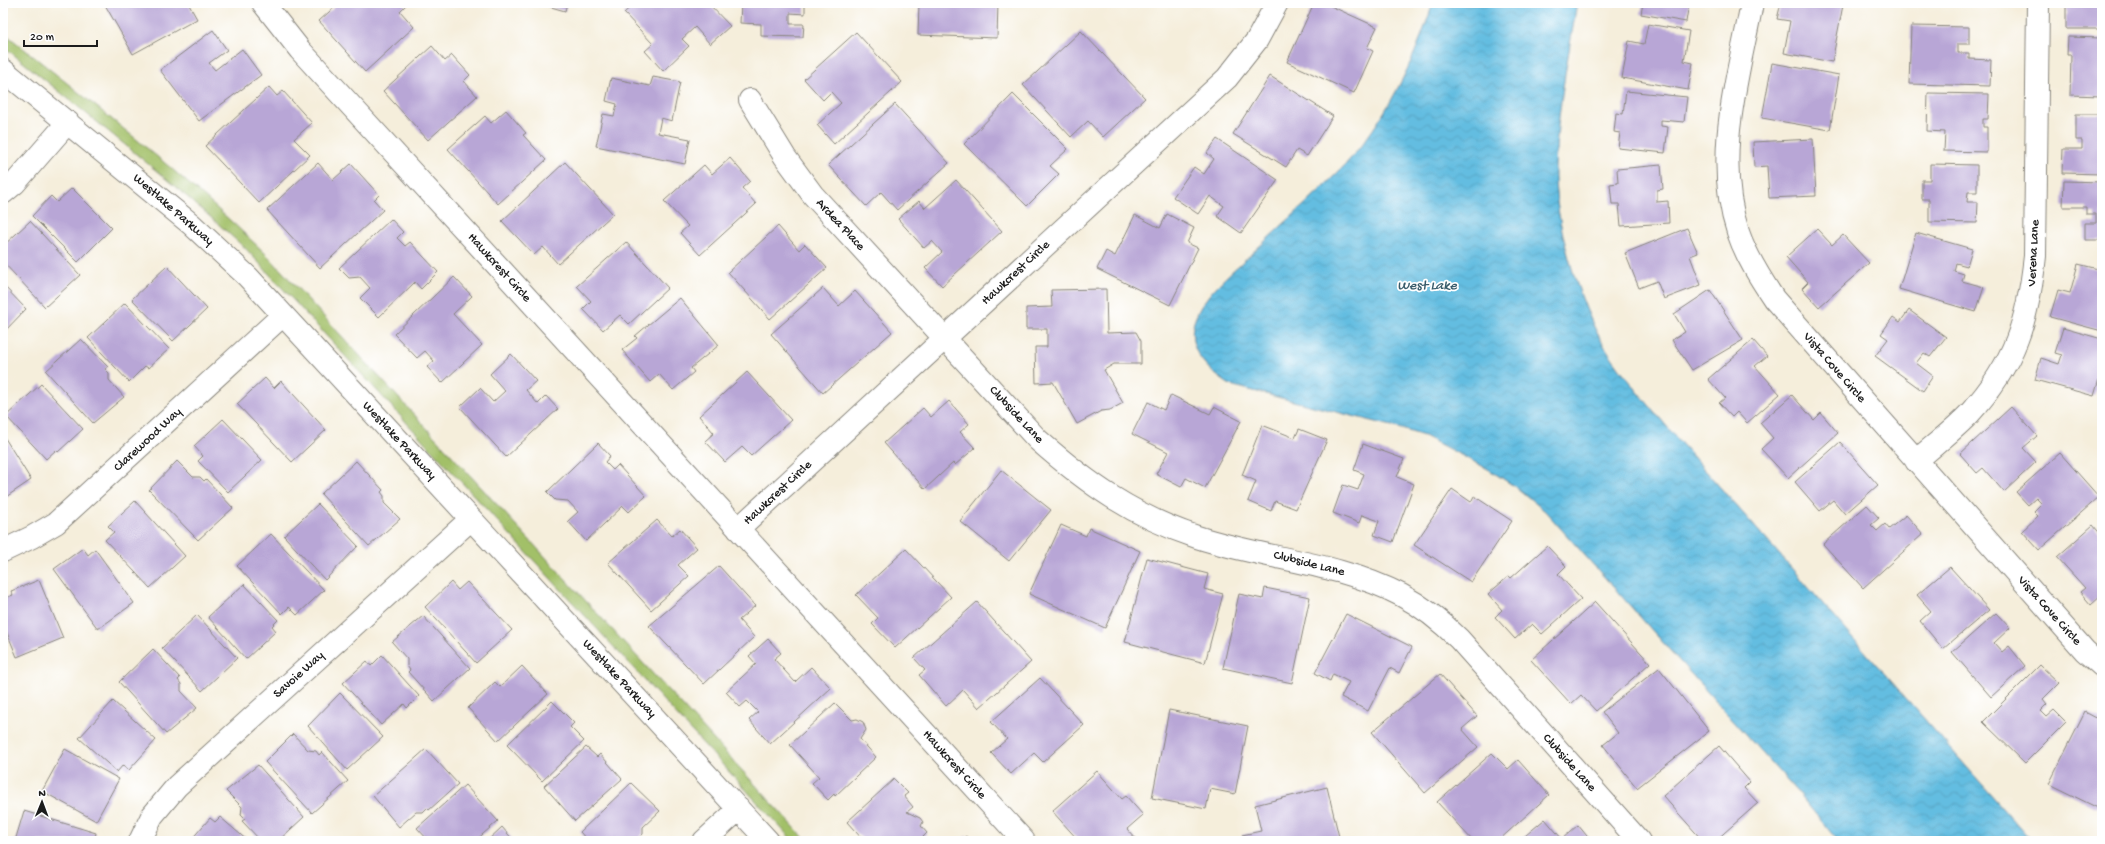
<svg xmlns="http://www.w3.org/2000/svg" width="2105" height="844" font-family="'Gochi Hand',sans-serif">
	<defs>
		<pattern id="water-waves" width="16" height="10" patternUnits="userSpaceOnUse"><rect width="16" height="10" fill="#64bde1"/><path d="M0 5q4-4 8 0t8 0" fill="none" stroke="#56a2c0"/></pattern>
	</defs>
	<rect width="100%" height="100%" fill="#fff"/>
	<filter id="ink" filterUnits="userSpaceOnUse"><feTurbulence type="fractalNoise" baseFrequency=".025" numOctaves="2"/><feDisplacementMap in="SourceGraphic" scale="8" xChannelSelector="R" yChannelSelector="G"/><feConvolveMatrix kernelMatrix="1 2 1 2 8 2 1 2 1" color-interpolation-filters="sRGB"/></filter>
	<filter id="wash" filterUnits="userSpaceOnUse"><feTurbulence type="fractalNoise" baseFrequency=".012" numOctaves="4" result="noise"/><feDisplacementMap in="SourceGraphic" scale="16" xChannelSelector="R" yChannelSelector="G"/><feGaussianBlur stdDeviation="0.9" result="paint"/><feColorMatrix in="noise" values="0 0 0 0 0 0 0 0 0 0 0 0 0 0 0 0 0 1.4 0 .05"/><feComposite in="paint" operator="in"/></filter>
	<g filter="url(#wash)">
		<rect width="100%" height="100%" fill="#f5eedb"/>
		<path fill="#a2c068" stroke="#5f6e42" d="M3,32C93,104 185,175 268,256L807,841H793L247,250C169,178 85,113 3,46Z"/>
		<path fill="url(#water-waves)" stroke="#406c7e" d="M1433,3H1577C1568,58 1557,112 1555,168C1553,217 1579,305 1605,347C1625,378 1650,406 1674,435L2032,841H1838L1798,793L1545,511L1517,488L1488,469L1424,436L1392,426L1230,385C1209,371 1186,351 1194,322C1203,294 1230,274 1250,255C1281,226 1314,197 1344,166C1386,120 1414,62 1433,3Z"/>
		<g id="blocks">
			<path fill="#b8a6d6" d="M104,3H188L197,19L133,54Z
				M339,3H404L406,5L400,11L414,27L365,72L319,21Z
				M537,3H567L565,11Z
				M635,3H708L730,26L710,44L695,27L682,39L689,46L663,71L645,51L653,44L624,13Z
				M741,3H805V14L790,13V24H804L803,37L761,36V24L740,23Z
				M919,3H998L997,38L918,35Z
				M1314,3H1324L1377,27L1367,48L1373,51L1354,93L1287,62Z
				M1643,3H1689L1686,22L1641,14Z
				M1781,3H1833L1843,5L1832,62L1784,53L1790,21L1777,19Z
				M1933,3H1979V6L1933,5Z
				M2066,3H2102V29H2066Z
				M1648,24L1689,31L1684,61L1693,63L1688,90L1622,78L1629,41L1644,44Z
				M1911,26L1969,27V44H1958V53H1969V59L1991,60L1990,86L1909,84Z
				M213,30L227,50L209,63L215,70L242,49L261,75L199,121L160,70Z
				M1081,31L1145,98L1103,137L1088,121L1071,137L1023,85Z
				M856,32L902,82L834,144L817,125L841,103L831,92L823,100L804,79Z
				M2068,37L2102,38V96L2070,95L2071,55H2067Z
				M432,46L445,61L452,55L470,75L464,81L477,96L428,140L383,91Z
				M1772,63L1839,75L1830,130L1762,118Z
				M1270,76L1333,116L1307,156L1297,150L1286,167L1233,134Z
				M653,77L680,82L672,121L661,118L658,133L690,139L685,164L596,146L603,114L614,116L617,104L606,101L611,78L650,86Z
				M269,87L277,96L283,91L312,123L294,139L310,155L259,203L205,146Z
				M1626,91L1687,97L1684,122L1661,120V126L1668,127L1665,153L1618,148L1620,133L1614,132L1616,113L1623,114Z
				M1928,93L1989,94L1988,119H1983V127H1987V152L1944,151L1945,132L1927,131Z
				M1013,94L1068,149L1050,166L1059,174L1027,206L964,144Z
				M895,104L949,163L897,210L881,192L866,206L828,165Z
				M506,110L526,133L523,135L546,160L498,204L448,149L485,116L491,123Z
				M2076,114H2102V174L2062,173L2063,149H2082V140H2076Z
				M1217,139L1278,180L1241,233L1217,216L1224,206L1210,196L1198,214L1173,197L1194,167L1204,174L1214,159L1207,153Z
				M1813,139L1816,196L1769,198L1767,166L1754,167L1753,142Z
				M730,158L750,181L742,188L756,204L700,255L680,233L688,226L664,201L704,165L712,174Z
				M565,162L613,214L558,264L543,247L534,255L502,221Z
				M318,163L333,180L351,164L379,195L374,200L383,210L320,268L267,210Z
				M1930,164L1977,165V192H1968L1967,202H1978L1977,223L1929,222V199H1922V180H1930Z
				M1661,165L1663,189L1657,190V202L1668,201L1669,223L1621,226L1619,204H1612L1610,184L1618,183L1617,169Z
				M956,180L1002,231L942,286L925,268L942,252L932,241L924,248L898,219L919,201L925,208Z
				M2064,181L2102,182V240H2085V223H2096V214H2086V207H2063Z
				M72,188L112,228L78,262L32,216L51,196L57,202Z
				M1167,214L1194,228L1187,243L1198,248L1170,305L1097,269L1106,251L1115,256L1135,215L1160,228Z
				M391,219L403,232L397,238L405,246L410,242L438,272L421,289L415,282L379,317L360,298L370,288L360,277L349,278L339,268Z
				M30,221L80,275L45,307L3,262V246Z
				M778,226L799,250L805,244L827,268L770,319L728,272Z
				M1687,228L1698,253L1690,256L1701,285L1664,299L1657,281L1639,288L1625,253Z
				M1817,229L1832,245L1843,235L1869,263L1819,307L1802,288L1808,282L1786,257Z
				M1916,233L1972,249L1967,266L1956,263L1954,271L1964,274L1962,281L1984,287L1976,312L1899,289Z
				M626,242L668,288L629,324L620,315L603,330L583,309L591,301L577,286Z
				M2078,264L2102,270V331L2050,317L2058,290L2070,293Z
				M167,266L207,309L173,341L132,299Z
				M454,277L472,296L453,314L482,345L442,383L427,367L434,361L425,351L417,358L394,334Z
				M3,285L26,309L3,333Z
				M823,288L839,306L855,291L892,332L823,393L771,334Z
				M1106,289L1107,333L1136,332L1141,341V364H1114L1104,370L1123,403L1110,410L1101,411L1077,424L1053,382L1036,383L1035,347H1047V329H1026V308L1052,307L1051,290Z
				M1710,290L1743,340L1692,370L1672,340L1685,332L1674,314Z
				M680,298L719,345L691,368L694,372L673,390L659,374L650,382L622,350L637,338L635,336Z
				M125,303L169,349L148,368L145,366L129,382L88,338Z
				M1909,310L1946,337L1930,357L1924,353L1916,363L1933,376L1923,391L1875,356L1888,339L1881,334L1893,317L1900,322Z
				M2063,328L2102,339V369L2094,396L2035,380L2041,358L2059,364L2062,355L2055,353Z
				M81,339L108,367L105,369L109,373V380L124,397L93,423L46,371Z
				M1753,340L1767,356L1755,366L1780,394L1747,423L1737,412L1732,417L1719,403L1725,398L1708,379Z
				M511,354L536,381L526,390L538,404L546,396L558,409L506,457L460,407L480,388L493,402L505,391L490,374Z
				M747,372L791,420L751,456L742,447L725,462L705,441L714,433L699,416Z
				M265,378L274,388L281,381L326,430L292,462L237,404Z
				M41,384L83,429L58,452L56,450L46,459L6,416Z
				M1171,395L1210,414L1214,407L1241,421L1205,488L1186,478L1181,487L1156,474L1168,452L1132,434L1148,402L1164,410Z
				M1792,395L1814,420L1821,413L1838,433L1788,478L1761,449L1773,438L1760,423Z
				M949,401L969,424L960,432L975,448L955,465L953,463L925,489L884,443L923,408L931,417Z
				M2011,407L2037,436L2023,448L2036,462L2004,492L1983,468L1977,473L1960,454Z
				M223,419L262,460L228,492L198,461L203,456L194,446Z
				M1262,425L1295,438L1299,429L1327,440L1296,509L1275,501L1271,511L1248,501L1256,481L1242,475Z
				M3,435L31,480L3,499Z
				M1840,442L1878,485L1845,514L1833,500L1820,511L1795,482Z
				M598,443L610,456L605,462L613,470L618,465L646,496L629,512L623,506L586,541L568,521L578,512L568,501L555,500L547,492Z
				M1363,444L1404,459L1397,477L1414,484L1393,542L1374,535L1379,521L1362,515L1359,523L1333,513L1343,485L1358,490L1364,474L1354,470Z
				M2060,453L2099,497L2039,550L2022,531L2038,516L2034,512L2042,504L2036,498L2028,505L2016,492Z
				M177,461L193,477H200L204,481L206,479L233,508L198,540L149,490Z
				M356,461L383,490L381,492L384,496V503L400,519L369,546L321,494Z
				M1001,470L1051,510L1009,561L960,521Z
				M1452,489L1471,502L1474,496L1512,521L1471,582L1414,545Z
				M135,501L185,556L150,588L105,540L114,532L108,526Z
				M318,504L358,546L325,580L284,536Z
				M1867,505L1879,518L1871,525L1877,531L1885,524L1889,529L1906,515L1923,534L1863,588L1823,544Z
				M657,520L672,536L680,529L697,548L678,565L689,576L651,610L608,563Z
				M1061,525L1086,536L1089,528L1140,551L1105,628L1029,594Z
				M2093,525L2102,536V595L2091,605L2080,592L2085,588L2057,557Z
				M271,534L324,590L297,615L289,607L282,614L237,566Z
				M1547,546L1566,566L1558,574L1581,599L1542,634L1532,624L1515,639L1495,617L1502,610L1488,594L1509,576L1511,578Z
				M83,548L88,555L95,549L134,603L98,629L54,569Z
				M906,549L951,597L895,648L872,624L878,618L856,595Z
				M1147,558L1208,574L1204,589L1223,594L1205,663L1125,642Z
				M719,566L755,606L739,620L754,637L704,684L649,626Z
				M1950,567L1989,610L1943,649L1920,621L1931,611L1917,595Z
				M39,580L63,638L17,657L3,623V599L13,595L11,591Z
				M451,582L458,590L467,582L512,630L476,663L425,607Z
				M244,584L278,620L272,626L276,631L246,659L208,617Z
				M1265,588L1310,597L1292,683L1223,668L1239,594L1263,599Z
				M977,602L1031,662L979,708L963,690L946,706L919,675L925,670L914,658Z
				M1595,602L1650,663L1596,711L1581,695L1571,704L1531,660Z
				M1996,613L2010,628L1994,643L2002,652L2009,646L2025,666L1991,697L1952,652Z
				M1346,614L1412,647L1399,673L1390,668L1368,711L1341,697L1349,682L1333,674L1330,681L1315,673Z
				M197,615L237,658L202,691L162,648Z
				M423,616L470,668L434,701L408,672L410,670L407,666V659L392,642Z
				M768,639L781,653L774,659L795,682L811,667L831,688L770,744L749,720L758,712L747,701L740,707L726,692L756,664L749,656Z
				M153,649L180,678L178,680L181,684V691L197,708L166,734L119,682Z
				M382,655L419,696L407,708L404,704L381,725L343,683L367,661L371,666Z
				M2040,665L2059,683L2043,699L2047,704L2040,711L2046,717L2054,710L2066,722L2025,763L1983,722Z
				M522,666L548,694L498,741L468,708L495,682L500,687Z
				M1659,668L1709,731L1637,788L1603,745L1618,733L1602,712Z
				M1440,674L1477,716L1462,729L1478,747L1425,793L1372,732Z
				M1040,678L1084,725L1043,762L1034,753L1011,774L991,753L1007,739L991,722Z
				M340,693L383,737L347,770L308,726Z
				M113,701L156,740L129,770L123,765L117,772L79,738Z
				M552,701L574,723L570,727L584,741L542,781L507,745Z
				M835,703L852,720L857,719L863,722L866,730L860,739L876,757L835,796L834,794L828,800L812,783L819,777L790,745Z
				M1169,710L1248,726L1235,794L1210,789L1206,809L1152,798Z
				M2085,712L2102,721V736L2098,743L2102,745L2100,756L2102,757V810L2049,784Z
				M293,734L308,750L316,751L319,755L322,752L348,781L312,813L265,762Z
				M1719,746L1750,782L1744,788L1758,803L1715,841H1703L1663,796Z
				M586,747L597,757L600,754L622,779L575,821L544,786Z
				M65,749L119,779L96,821L42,791Z
				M426,749L458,784L429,810L427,808L423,812H416L399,827L373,796Z
				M1492,753L1508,769L1518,760L1549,795L1498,841H1473L1437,802Z
				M258,765L304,817L278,841H261L242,821L245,819L241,815L242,807L226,791Z
				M1097,771L1122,799L1126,796L1143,815L1127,829L1136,839L1134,841H1079L1052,811Z
				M894,779L908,793L904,796L913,807L907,812L920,818L923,822L921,826L927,833L919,841H864L847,822Z
				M631,783L660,811L643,827V834L639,838L641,840L588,841L580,832Z
				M465,785L498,821L475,841H429L417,828Z
				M1327,787L1340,841H1244L1242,835L1261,831L1255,805Z
				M24,811L96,833L94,841H15Z
				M220,817L248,841H190L210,818L215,822Z
				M1545,819L1562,839L1578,825L1591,841H1519Z
				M502,827L514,841H487Z
				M966,836L971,841H960Z"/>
		</g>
	</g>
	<g filter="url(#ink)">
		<use href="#blocks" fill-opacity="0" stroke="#88857c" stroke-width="1"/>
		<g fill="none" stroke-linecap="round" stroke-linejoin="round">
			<g stroke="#88857c" stroke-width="24">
				<path id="street" d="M263,3L300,50L1024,841
					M1752,3C1738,78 1713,157 1738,232C1746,256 1760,278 1774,299L2085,651L2102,666
					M3,70L191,224L248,277L768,841
					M750,100L785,157L813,195L1038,440C1088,484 1133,516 1197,537C1264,559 1338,562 1401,595C1422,606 1442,622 1459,639L1639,841
					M3,193L15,183L68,122
					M1916,461C1934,445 1954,430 1970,413C2015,363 2028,321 2035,256L2038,3
					M738,529L1227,78L1257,40L1277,3
					M3,551L32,537L56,523L283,315
					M140,841L152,816L177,786L471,519
					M704,841L739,809"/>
			</g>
			<use href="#street" stroke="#fff" stroke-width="22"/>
		</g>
	</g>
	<g text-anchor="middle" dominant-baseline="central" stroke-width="3.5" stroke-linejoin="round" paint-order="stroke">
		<g font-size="13" fill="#1c1c1c" stroke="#fff">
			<text transform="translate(173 210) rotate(41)">Westlake Parkway</text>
			<text transform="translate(840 225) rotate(47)">Ardea Place</text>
			<text transform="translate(2034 253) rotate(-87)">Verena Lane</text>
			<text transform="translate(499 268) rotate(48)">Hawkcrest Circle</text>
			<text transform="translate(1016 273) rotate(-43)">Hawkcrest Circle</text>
			<text transform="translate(1834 368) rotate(49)">Vista Cove Circle</text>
			<text transform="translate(1016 415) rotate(47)">Clubside Lane</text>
			<text transform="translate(148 440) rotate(-43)">Clarewood Way</text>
			<text transform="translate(399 441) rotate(47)">Westlake Parkway</text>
			<text transform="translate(778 493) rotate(-43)">Hawkcrest Circle</text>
			<text transform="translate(1309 564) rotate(14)">Clubside Lane</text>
			<text transform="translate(2049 611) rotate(48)">Vista Cove Circle</text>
			<text transform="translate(299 675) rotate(-42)">Savoie Way</text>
			<text transform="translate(619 679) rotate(47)">Westlake Parkway</text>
			<text transform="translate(1569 763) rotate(48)">Clubside Lane</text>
			<text transform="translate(954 765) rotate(48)">Hawkcrest Circle</text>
		</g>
		<g font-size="14" font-style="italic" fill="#395c6b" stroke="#fff">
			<text x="1427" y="286">West Lake</text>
		</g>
	</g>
	<rect width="2105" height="844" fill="none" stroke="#fff" stroke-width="16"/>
	<g transform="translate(42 802) rotate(1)" stroke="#ffffff" stroke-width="3" paint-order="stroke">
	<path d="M0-3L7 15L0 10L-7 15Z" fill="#1c1c1c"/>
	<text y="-6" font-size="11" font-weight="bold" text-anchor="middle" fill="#1c1c1c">N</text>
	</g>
	<path d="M24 40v6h73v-6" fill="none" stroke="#1c1c1c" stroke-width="2"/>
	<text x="30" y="40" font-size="12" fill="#1c1c1c" stroke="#ffffff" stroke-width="3" paint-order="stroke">20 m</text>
</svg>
